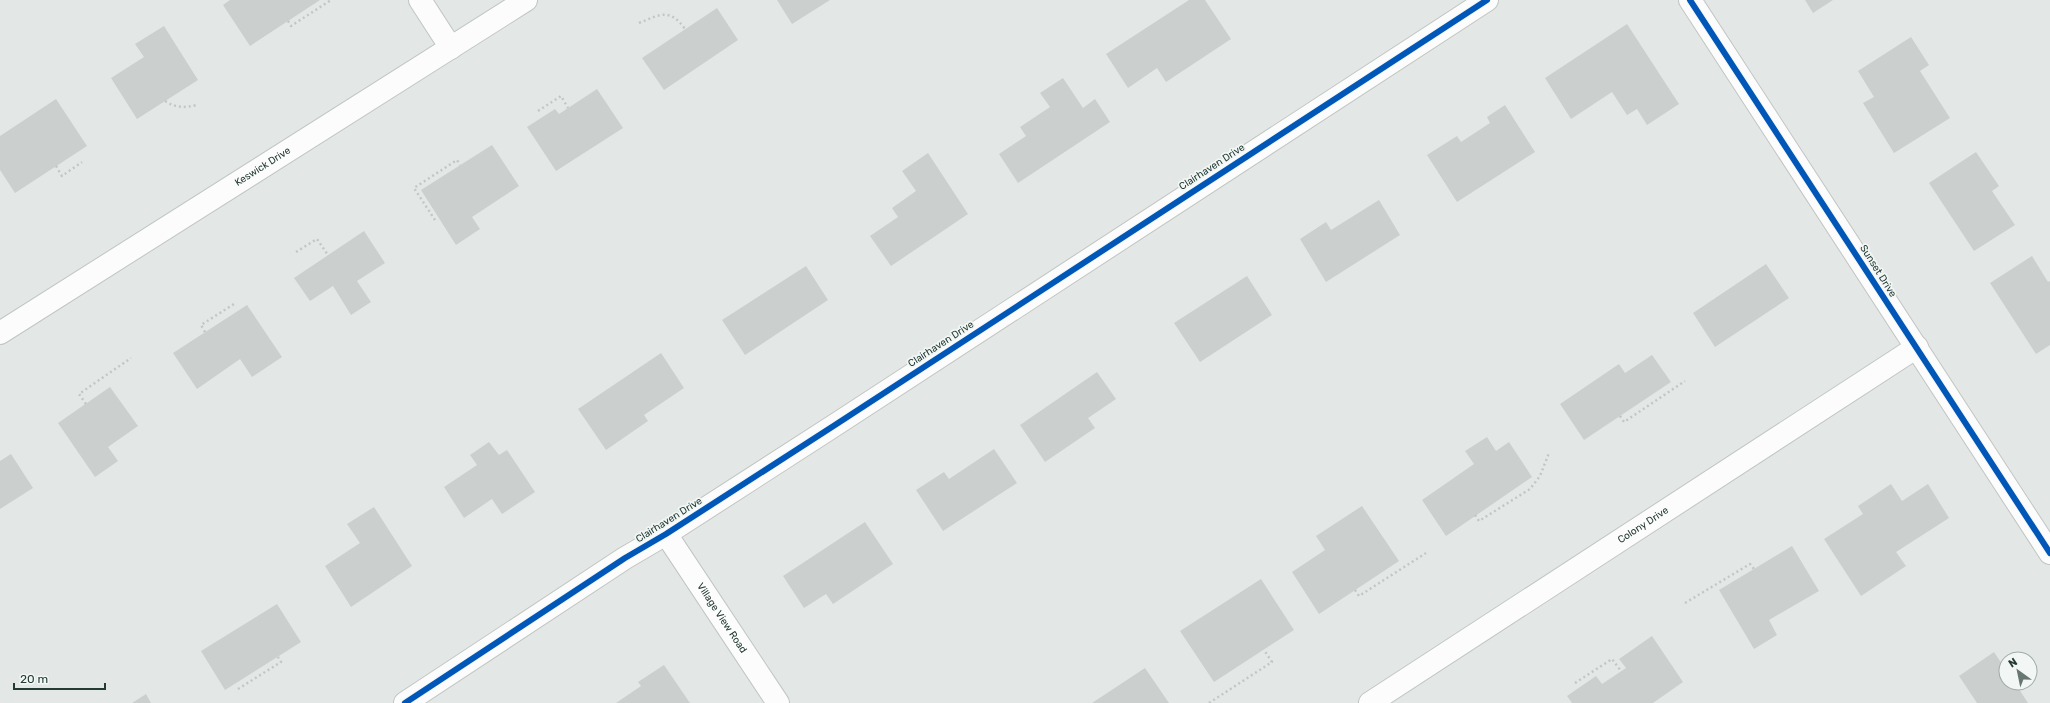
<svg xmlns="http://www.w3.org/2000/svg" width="2050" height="703" font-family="Rubik,sans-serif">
	<rect width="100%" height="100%" fill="#e3e8e6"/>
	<path fill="#cbcfce" d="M230,0H320L250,46L223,5Z
		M777,0H830L792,24Z
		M1189,0H1205L1231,39L1166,82L1157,68L1128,88L1106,54Z
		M1805,0H1833L1813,13Z
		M717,8L738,40L664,90L642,58Z
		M1627,24L1679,104L1647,125L1637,109L1627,115L1612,92L1571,119L1545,78Z
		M164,26L198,80L137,119L111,78L144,57L135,44Z
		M1911,37L1929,65L1920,71L1950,118L1894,153L1863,103L1874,97L1858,71Z
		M1063,78L1083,108L1095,99L1110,122L1018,183L999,154L1026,136L1020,127L1050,107L1040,93Z
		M597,89L623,128L556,171L527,127L555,109L559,114Z
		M56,99L87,146L15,193L0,170V136Z
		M1505,105L1535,152L1457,202L1427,155L1457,136L1461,142L1490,123L1487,117Z
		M492,145L519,186L472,217L480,229L456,245L421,190Z
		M1976,152L1999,186L1992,191L2015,225L1974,251L1929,183Z
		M928,153L968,214L891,266L870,236L898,217L892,208L916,191L902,171Z
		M1379,200L1400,235L1326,282L1300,239L1326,222L1331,230Z
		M364,231L385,263L357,281L371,302L351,315L333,286L310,301L294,278Z
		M2032,256L2048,282L2050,281V345L2036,354L1990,283Z
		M1766,264L1789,298L1715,347L1693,313Z
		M806,266L828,300L745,355L722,320Z
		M1247,276L1272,315L1200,362L1174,323Z
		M247,305L282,357L252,377L240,359L197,389L173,353Z
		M661,353L684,388L644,415L648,421L606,450L578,409Z
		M1652,355L1671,382L1584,440L1560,404L1619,364L1625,373Z
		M1097,372L1116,399L1088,418L1095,428L1045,462L1020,425Z
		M110,387L138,426L108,447L118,461L95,477L58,423Z
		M1487,437L1496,451L1509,442L1532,477L1446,536L1422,500L1474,464L1465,451Z
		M489,442L499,455L507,450L535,492L502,514L492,499L464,518L444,487L477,465L470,455Z
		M994,449L1017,483L943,531L916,490L944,472L949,479Z
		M11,454L33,488L0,509V461Z
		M1891,484L1902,501L1928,484L1949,518L1896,552L1906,566L1861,596L1824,539L1863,514L1858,506Z
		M1362,506L1399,561L1319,614L1292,572L1325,550L1316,536Z
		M374,507L412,566L351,607L325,566L360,543L347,524Z
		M865,522L893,564L833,604L826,594L804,608L783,576Z
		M1792,546L1819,591L1769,620L1777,635L1754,649L1719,590Z
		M1261,579L1294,630L1214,682L1180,631Z
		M277,604L301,642L225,690L201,651Z
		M1652,636L1683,682L1653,703H1572L1567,696L1596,676L1602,684L1626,668L1619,659Z
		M1994,652L2006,670V683H2015L2028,703H1977L1959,676Z
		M664,665L690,703H616L641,686L638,682Z
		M1145,668L1169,703H1092Z
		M146,694L151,703H132Z"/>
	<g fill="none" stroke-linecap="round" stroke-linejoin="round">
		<g stroke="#c0c5c3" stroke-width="24">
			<g id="minor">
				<path d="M420,0L451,48"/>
				<path d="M1690,0L2050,553"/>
				<path id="s1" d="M0,333L526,0"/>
				<path id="s2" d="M666,534L778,703"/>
				<path d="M405,703L625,558L666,534L835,425L1487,0"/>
				<path id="s3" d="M1370,703L1917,347"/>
			</g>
		</g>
		<path stroke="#c0c8c5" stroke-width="2.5" stroke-dasharray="2 3" stroke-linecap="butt" d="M288,21L291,26L331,0
			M639,23C661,14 670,8 685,29
			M165,101C176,108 184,108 197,105
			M538,111L561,96L568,108
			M56,166L62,176L82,162
			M435,220L414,188L457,160L460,165
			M296,252L317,239L328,255
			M205,332L201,325L234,304
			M86,404L79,394L131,358
			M1620,416L1624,422L1685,381
			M1475,515L1479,521L1530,489L1540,476L1549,453
			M1355,590L1359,596L1426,553
			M1685,603L1750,564L1754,569
			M1575,683L1612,659L1621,671
			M238,689L281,662L278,657
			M1209,703L1272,662L1264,650"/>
		<use href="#minor" stroke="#fbfcfb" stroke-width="22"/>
		<g stroke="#f2f7f5" stroke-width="8">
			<path id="cycleway" d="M1690,0L2050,553
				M405,703L625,558L666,534L835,425L1487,0"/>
		</g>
		<use href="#cycleway" stroke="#0057b8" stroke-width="6"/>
	</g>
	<g text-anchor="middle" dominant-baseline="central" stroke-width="3.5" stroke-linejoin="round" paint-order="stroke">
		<g font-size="10" fill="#233a35" stroke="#f2f7f5">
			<text stroke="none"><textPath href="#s1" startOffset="311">Keswick Drive</textPath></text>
			<text transform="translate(1212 167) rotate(-33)">Clairhaven Drive</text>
			<text transform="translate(1878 271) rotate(58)">Sunset Drive</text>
			<text transform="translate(941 344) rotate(-33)">Clairhaven Drive</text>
			<text transform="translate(669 520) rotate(-32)">Clairhaven Drive</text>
			<text stroke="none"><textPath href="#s3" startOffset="326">Colony Drive</textPath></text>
			<text stroke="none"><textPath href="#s2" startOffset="101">Village View Road</textPath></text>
		</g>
	</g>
	<g transform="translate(2018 671) rotate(327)"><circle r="19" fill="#f2f7f5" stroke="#9faba8"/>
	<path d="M0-3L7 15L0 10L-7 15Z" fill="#667773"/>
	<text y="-6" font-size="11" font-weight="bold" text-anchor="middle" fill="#233a35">N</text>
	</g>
	<path d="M14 683v6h91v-6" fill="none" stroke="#233a35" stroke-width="2"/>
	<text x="20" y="683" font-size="12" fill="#233a35" stroke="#f2f7f5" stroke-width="3" paint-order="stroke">20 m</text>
</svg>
